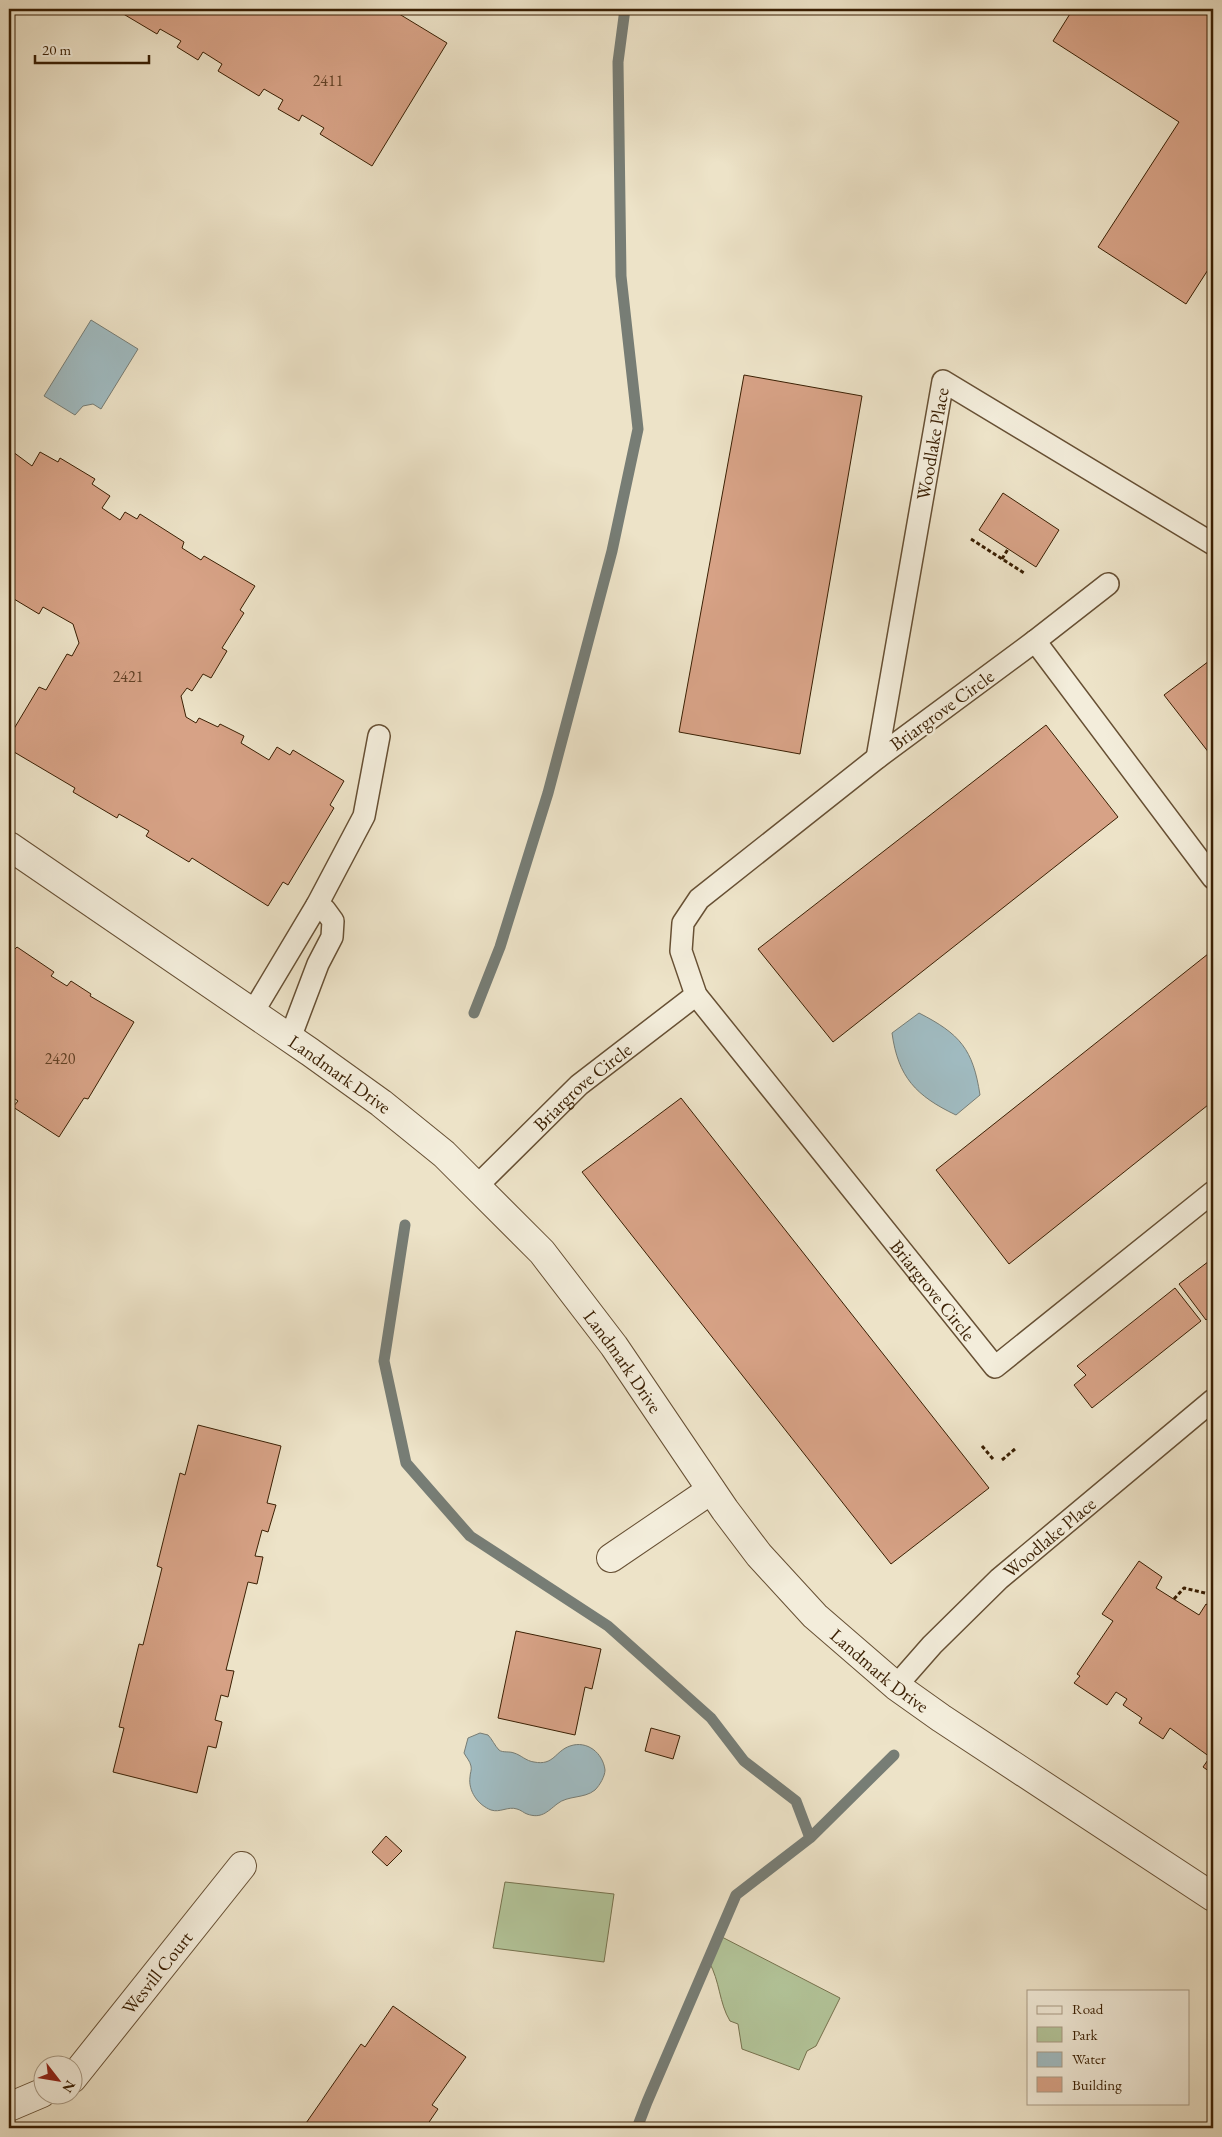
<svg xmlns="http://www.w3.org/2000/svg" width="1222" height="2137" font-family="'EB Garamond',serif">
	<rect width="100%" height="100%" fill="#ede3c8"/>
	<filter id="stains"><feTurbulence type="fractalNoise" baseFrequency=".004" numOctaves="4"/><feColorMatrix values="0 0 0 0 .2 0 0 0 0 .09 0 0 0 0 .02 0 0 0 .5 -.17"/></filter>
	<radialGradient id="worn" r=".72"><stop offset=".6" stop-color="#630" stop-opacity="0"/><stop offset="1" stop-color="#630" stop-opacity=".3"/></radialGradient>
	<path fill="#b3c59a" stroke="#76724e" d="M505,1882L614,1894L604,1962L493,1948Z
		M720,1936L840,1998L816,2046L807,2051L799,2070L742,2049L738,2024L730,2021C719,2003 720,1981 709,1962Z"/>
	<path fill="#a0bbc1" stroke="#777d75" d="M91,320L138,349L101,409L93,404L83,406L75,415L44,396Z
		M919,1013C960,1034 973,1049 980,1095L956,1115C916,1096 898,1077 892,1033Z
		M480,1733L488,1735C492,1739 495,1746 499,1750C503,1753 509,1751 514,1753C521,1755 526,1761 534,1762C554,1766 555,1751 570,1746C587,1740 603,1753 605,1770C605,1776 600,1785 595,1790C584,1799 568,1795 557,1804C547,1812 541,1819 527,1814C524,1813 521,1810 517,1809C508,1806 500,1813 491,1810C478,1805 468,1791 470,1777C470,1773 472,1770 471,1766C470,1761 466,1757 464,1753L468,1738Z"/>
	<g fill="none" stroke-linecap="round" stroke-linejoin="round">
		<path stroke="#777d75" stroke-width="11" d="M474,1013L500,947L548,793L612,551L638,429L621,276L618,62L625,9
			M405,1225L384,1361L406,1463L470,1536L608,1626L711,1718L744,1761L796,1801L810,1838
			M637,2128L647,2102L736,1895L810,1838L894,1755"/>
	</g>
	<path fill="#d7a286" stroke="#3a1f03" d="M115,9H391L447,43L372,166L320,134L324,128L302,115L299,121L278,109L283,100L264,89L259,96L218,71L222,64L203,52L198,60L177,47L181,41L160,29L157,34Z
		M1073,9H1198L1213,19V262L1186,304L1098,247L1179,122L1053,41Z
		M744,375L862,396L800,754L679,732Z
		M9,449L32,466L40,452L58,462L60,458L95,479L92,484L110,496L102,508L120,520L125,512L137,519L140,514L184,542L182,548L201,560L204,556L255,586L240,610L244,613L222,648L227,651L211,678L203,674L192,691L187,688L181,696L186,717L196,723L199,718L218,727L220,724L244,736L241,743L269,760L277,747L290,755L293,750L344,781L330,805L334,808L288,885L283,882L268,906L192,858L189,862L146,836L149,831L119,814L117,818L73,792L75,788L9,749V737L39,687L46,690L67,654L72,656L79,643L73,624L43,607L39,614L9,596Z
		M1003,493L1059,530L1036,567L979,530Z
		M1213,658V758L1164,695Z
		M1046,725L1118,817L833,1042L758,949Z
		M9,947L14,950L17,947L54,972L51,976L67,986L71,981L91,994L90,996L134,1022L88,1099L84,1098L59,1137L13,1107L18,1101L9,1095Z
		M1213,950V1101L1009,1264L936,1170Z
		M681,1098L989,1488L891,1564L582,1172Z
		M1213,1258V1314L1206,1320L1179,1284Z
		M1175,1288L1201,1321L1092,1408L1074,1385L1086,1375L1077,1366Z
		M198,1425L281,1446L267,1503L276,1505L268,1532L262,1530L255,1556L263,1557L257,1584L248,1582L226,1670L234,1671L228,1697L221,1695L215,1720L222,1722L216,1748L208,1746L197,1793L113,1772L124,1728L119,1727L139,1644L143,1645L162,1568L157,1566L180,1473L185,1475Z
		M1139,1561L1162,1577L1156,1588L1199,1615L1206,1604L1213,1608V1774L1203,1767L1210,1757L1170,1728L1163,1739L1139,1723L1142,1718L1123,1705L1127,1699L1116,1692L1107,1705L1074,1683L1080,1676L1077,1674L1113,1621L1102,1614Z
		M516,1631L601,1649L592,1689L585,1687L575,1735L498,1718Z
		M651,1728L680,1736L673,1759L645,1751Z
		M386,1836L402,1851L387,1866L372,1852Z
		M393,2006L466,2057L432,2105L438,2109L425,2128H308L304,2126L361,2044L365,2047Z"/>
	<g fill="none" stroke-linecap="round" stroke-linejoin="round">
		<g stroke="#675034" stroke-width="24">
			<g id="service">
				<path d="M1035,641L1108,584"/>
				<path id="s1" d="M877,758L943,381L1213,544"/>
				<path id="s2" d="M1213,878L1035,641L877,758L699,899L683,923L681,951L696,995L995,1367L1213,1192"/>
				<path d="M253,1012L317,905L364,816L379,736"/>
				<path d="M290,1038L318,964L332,937L333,921L325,910L317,905"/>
				<path id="s3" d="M477,1186L579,1085L696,995"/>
				<path id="s4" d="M896,1686L932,1645L999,1579L1213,1400"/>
			</g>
		</g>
		<g stroke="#675034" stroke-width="30">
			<g id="minor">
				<path d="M611,1558L711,1490"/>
				<path id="s5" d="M72,2079L242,1866"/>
				<path d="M9,2107L42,2093"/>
			</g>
		</g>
		<g stroke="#675034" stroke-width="30">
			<g id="tertiary">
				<path id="s6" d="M9,846L310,1052L381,1103L444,1154L542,1252L614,1346L725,1510L759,1555L815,1616L896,1686L941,1718L1213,1897"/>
			</g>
		</g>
		<path stroke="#3a1f03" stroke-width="3" stroke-dasharray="4 2.5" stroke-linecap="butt" d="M971,539L1024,573
			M1002,559L1008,549
			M982,1446L993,1459
			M1002,1460L1015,1449
			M1174,1599L1184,1588L1213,1595"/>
		<use href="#service" stroke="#f3eddb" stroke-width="21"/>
		<use href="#minor" stroke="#f3eddb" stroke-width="28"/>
		<use href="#tertiary" stroke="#f3eddb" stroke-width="28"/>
	</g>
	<g text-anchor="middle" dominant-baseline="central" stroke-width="5" stroke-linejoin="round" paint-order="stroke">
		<g font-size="16" fill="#614024">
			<text x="328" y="80">2411</text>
			<text x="128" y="676">2421</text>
			<text x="60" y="1058">2420</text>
		</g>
		<g font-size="19" fill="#3a1f03" stroke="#f3eddb">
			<text stroke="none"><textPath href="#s1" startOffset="319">Woodlake Place</textPath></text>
			<text transform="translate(942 710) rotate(-36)">Briargrove Circle</text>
			<text stroke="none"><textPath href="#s6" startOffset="402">Landmark Drive</textPath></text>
			<text stroke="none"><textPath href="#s3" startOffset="145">Briargrove Circle</textPath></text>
			<text stroke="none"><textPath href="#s2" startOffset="1202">Briargrove Circle</textPath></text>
			<text stroke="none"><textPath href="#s6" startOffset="808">Landmark Drive</textPath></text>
			<text stroke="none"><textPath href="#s4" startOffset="214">Woodlake Place</textPath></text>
			<text stroke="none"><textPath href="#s6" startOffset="1212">Landmark Drive</textPath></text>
			<text stroke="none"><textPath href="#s5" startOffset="136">Wesvill Court</textPath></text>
		</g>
	</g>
	<rect width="1222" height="2137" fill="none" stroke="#ede3c8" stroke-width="30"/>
	<rect x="10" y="10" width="1202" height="2117" fill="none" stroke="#3a1f03" stroke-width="2.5"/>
	<rect x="15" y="15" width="1192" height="2107" fill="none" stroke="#3a1f03"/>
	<rect x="1027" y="1990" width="162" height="115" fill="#f3eddb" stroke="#a99b85"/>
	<rect x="1037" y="2006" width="25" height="8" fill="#f3eddb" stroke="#a99b85"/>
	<text x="1072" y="2014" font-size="15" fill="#3a1f03">Road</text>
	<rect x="1037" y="2027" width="25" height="15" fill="#b3c59a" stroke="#a99b85"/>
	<text x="1072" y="2040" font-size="15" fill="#3a1f03">Park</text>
	<rect x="1037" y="2052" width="25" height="15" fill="#a0bbc1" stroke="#a99b85"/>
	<text x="1072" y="2064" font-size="15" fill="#3a1f03">Water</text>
	<rect x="1037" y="2077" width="25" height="15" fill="#d7a286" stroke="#a99b85"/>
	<text x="1072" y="2090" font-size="15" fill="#3a1f03">Building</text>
	<g transform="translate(58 2080) rotate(121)"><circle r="24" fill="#f3eddb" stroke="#a99b85"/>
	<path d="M0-4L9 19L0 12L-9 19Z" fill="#8f2418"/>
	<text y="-8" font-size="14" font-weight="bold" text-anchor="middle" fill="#3a1f03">N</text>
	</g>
	<path d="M35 55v8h114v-8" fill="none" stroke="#3a1f03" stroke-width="2.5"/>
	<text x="42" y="55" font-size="15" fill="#3a1f03" stroke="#f3eddb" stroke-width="4" paint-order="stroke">20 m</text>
	<rect width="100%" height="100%" filter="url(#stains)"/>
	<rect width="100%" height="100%" fill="url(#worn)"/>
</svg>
